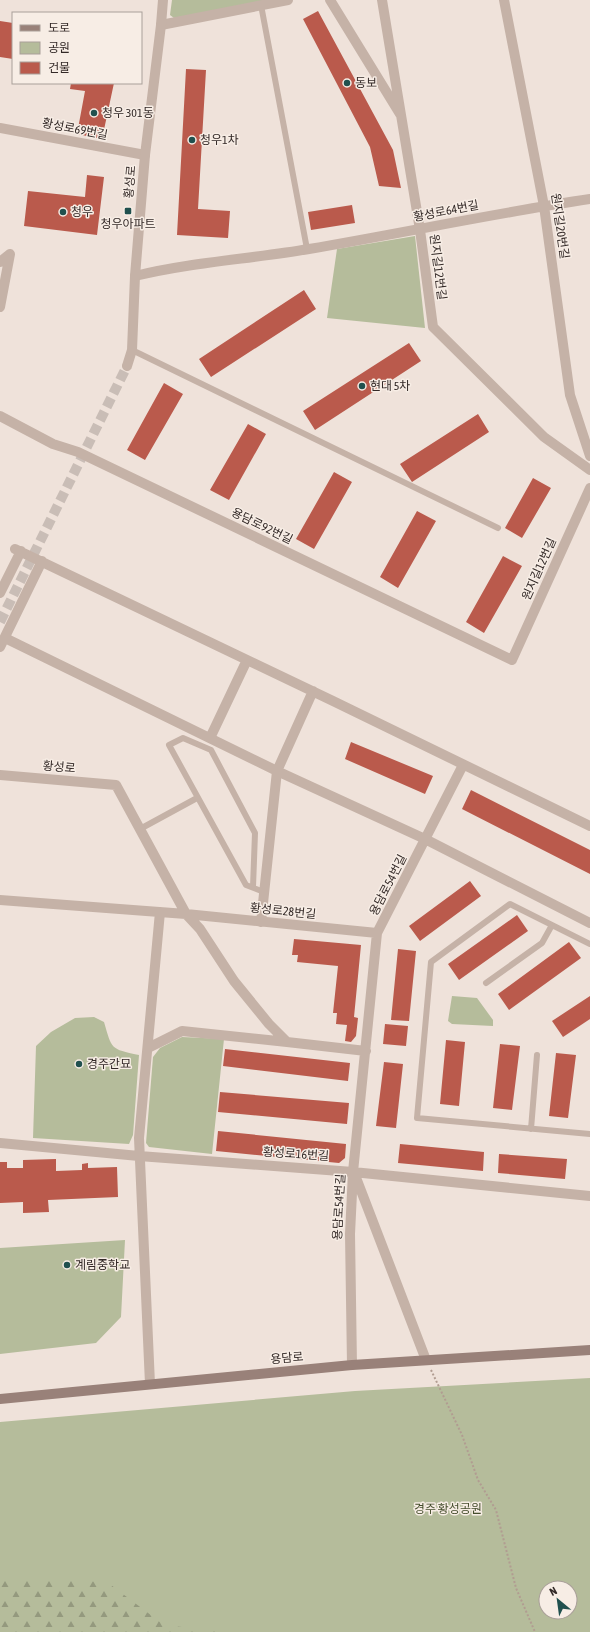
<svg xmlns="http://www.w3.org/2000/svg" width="590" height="1632" font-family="'Asap Condensed','Noto Sans KR',sans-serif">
	<defs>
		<pattern id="forest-firs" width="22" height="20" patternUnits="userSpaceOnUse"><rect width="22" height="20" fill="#b5bc9b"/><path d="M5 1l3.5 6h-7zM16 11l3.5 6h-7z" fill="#94997e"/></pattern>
	</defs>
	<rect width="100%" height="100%" fill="#efe2da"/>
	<path fill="#b5bc9b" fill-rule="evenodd" d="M172,0H271L174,18L170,15Z
		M415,236L425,328L327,318L337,249Z
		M452,996L477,998L493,1020V1026L452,1024L448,1021Z
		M94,1017L104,1022C112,1049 110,1049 139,1055L133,1135L129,1144L33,1138L36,1046L51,1032L75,1018Z
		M182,1037L224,1039L212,1154L149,1147L146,1143L153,1057L160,1048Z
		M125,1240L121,1317L96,1343L0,1354V1248Z
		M590,1378V1632H0V1422L355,1391ZM546,1588H570V1612H546Z"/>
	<path fill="url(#forest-firs)" d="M0,1577L107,1582L164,1625L226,1632H0Z"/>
	<path fill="#ba5a4c" d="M318,11L393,150L401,188L379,186L370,147L303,19Z
		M0,21L13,23V59L0,57Z
		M186,69L206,70L198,209L230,211L228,238L177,235Z
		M71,83H114L102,139L77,134L85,91L70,89Z
		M87,175L104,177L97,235L24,226L28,191L85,197Z
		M352,205L355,223L311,230L308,212Z
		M304,290L316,309L211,377L199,359Z
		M409,343L421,361L315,430L303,411Z
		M164,383L183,394L145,460L127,450Z
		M478,414L489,432L412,482L400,464Z
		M248,424L266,434L229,500L210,490Z
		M334,472L352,482L314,549L296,539Z
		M533,478L551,488L522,538L505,528Z
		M417,511L436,521L398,588L380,577Z
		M503,556L522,566L484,633L466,622Z
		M351,742L433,776L425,794L345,759Z
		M471,790L590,850V874L462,809Z
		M470,881L481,896L420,941L409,926Z
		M517,915L528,931L459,980L448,964Z
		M294,939L361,945L354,1017L358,1018L356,1036L351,1042L345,1041L347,1025L336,1024L337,1013H333L338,966L297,962L298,955H292Z
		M569,942L581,958L509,1010L498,994Z
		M398,949L416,951L409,1021L391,1020Z
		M590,996V1019L563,1037L552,1021Z
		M385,1024L408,1026L406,1046L383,1044Z
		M446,1040L465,1042L459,1106L440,1104Z
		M500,1044L520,1046L512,1110L493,1108Z
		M225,1049L350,1063L348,1081L223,1066Z
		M556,1053L576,1055L568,1118L549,1116Z
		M384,1062L403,1064L396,1128L376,1126Z
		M220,1092L349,1103L347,1124L218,1112Z
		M218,1131L346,1144L345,1158L339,1163L216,1151Z
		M400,1144L484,1152L483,1171L398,1163Z
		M499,1154L567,1159L565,1179L498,1173Z
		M56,1159V1171L82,1170V1164L88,1163V1168L117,1167L118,1197L48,1200L49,1212L23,1213V1202L0,1203V1162H7V1168H23V1160Z"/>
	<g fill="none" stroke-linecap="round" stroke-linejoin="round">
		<path stroke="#c9bdb6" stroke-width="10" stroke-dasharray="10 5" stroke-linecap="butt" d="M0,622L127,366"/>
		<path stroke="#b19c91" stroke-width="2" stroke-dasharray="2 2" stroke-linecap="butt" d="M431,1370L462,1435L478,1480L496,1510L516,1588L535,1632"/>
		<path stroke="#c5b2a7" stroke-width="6" d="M261,5L307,249
			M132,350L498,528
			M140,829L197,798
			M253,887L255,833L211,750L183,738L169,745L246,885L264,892
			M590,944L510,904L431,962L417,1118L590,1134
			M486,983L542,943L552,925
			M531,1129L537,1055"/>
		<path stroke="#c5b2a7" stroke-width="10" d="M330,0L400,114
			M382,0L420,230L433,327L544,437L590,470
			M504,0L544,206L570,395L590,456
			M161,25L288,0
			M0,128L145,155
			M0,262L10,254L0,307
			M135,276C192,262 251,259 309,249C403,233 496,213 590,199
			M0,416L53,444L78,452L512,660L590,488
			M15,549L333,701L590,826
			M0,593L21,551
			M5,638L277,771L425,839L590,923
			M0,647L42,561
			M210,738L247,660
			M0,775L116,785L186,914L200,929L234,981L269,1024L287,1042L366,1051
			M0,900L186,914L377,933
			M261,922L277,771L313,691
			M148,1048L182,1031L287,1042
			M0,1143L139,1156L353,1172L590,1196
			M355,1175L426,1360
			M352,1365L350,1234L353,1172L377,933L463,765
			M150,1384L139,1138L160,912"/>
		<path stroke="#c5b2a7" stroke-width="10" d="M127,366L132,350L135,276L145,155L161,25L163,0"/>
		<path stroke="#998179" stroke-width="10" d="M0,1399L352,1365L590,1350"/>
	</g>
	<g fill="#20504e" stroke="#f7ede5" stroke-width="1.5">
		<circle cx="347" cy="83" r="4"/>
		<circle cx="94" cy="113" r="4"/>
		<circle cx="192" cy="140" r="4"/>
		<rect x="124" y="207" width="8" height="8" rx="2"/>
		<circle cx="63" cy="212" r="4"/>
		<circle cx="362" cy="386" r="4"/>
		<circle cx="79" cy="1064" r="4"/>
		<circle cx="67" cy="1265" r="4"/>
	</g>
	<g text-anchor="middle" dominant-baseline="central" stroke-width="3" stroke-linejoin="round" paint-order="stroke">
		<g font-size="12" fill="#332927" stroke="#f7ede5" text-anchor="start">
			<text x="355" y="83">동보</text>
			<text x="102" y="113">청우 301동</text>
			<text x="200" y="140">청우1차</text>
			<text x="71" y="212">청우</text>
			<text x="128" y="224" text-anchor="middle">청우아파트</text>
			<text x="370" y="386">현대 5차</text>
			<text x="87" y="1064">경주간묘</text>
			<text x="75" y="1265">계림중학교</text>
		</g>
		<g font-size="12" fill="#332927" stroke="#f7ede5">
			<text transform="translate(75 129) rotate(11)">황성로69번길</text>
			<text transform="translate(130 182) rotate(-85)">황성로</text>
			<text transform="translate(446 211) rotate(-11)">황성로64번길</text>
			<text transform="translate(560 226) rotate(82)">원지길20번길</text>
			<text transform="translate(438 267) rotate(83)">원지길12번길</text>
			<text transform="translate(262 526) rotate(26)">용담로92번길</text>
			<text transform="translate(539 569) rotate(-66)">원지길12번길</text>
			<text transform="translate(59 767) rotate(5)">황성로</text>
			<text transform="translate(388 885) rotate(-63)">용담로54번길</text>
			<text transform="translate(283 911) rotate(6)">황성로28번길</text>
			<text transform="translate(296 1154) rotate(4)">황성로16번길</text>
			<text transform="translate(339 1207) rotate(-87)">용담로54번길</text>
			<text transform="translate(287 1358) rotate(-5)">용담로</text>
		</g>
		<g font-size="12" fill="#464e2d" stroke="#f7ede5">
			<text x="448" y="1509">경주 황성공원</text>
		</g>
	</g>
	<rect x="12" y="12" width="130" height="72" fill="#f7ede5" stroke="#a99f99"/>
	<rect x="20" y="25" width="20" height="6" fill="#998179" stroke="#a99f99"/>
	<text x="48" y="32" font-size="12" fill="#332927">도로</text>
	<rect x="20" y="42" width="20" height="12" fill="#b5bc9b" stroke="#a99f99"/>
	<text x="48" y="52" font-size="12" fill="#332927">공원</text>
	<rect x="20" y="62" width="20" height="12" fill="#ba5a4c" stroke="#a99f99"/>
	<text x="48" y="72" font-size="12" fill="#332927">건물</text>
	<g transform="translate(558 1600) rotate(331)"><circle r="19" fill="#f7ede5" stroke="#a99f99"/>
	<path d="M0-3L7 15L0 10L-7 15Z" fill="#20504e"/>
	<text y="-6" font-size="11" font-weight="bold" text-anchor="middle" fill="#332927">N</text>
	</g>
</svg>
